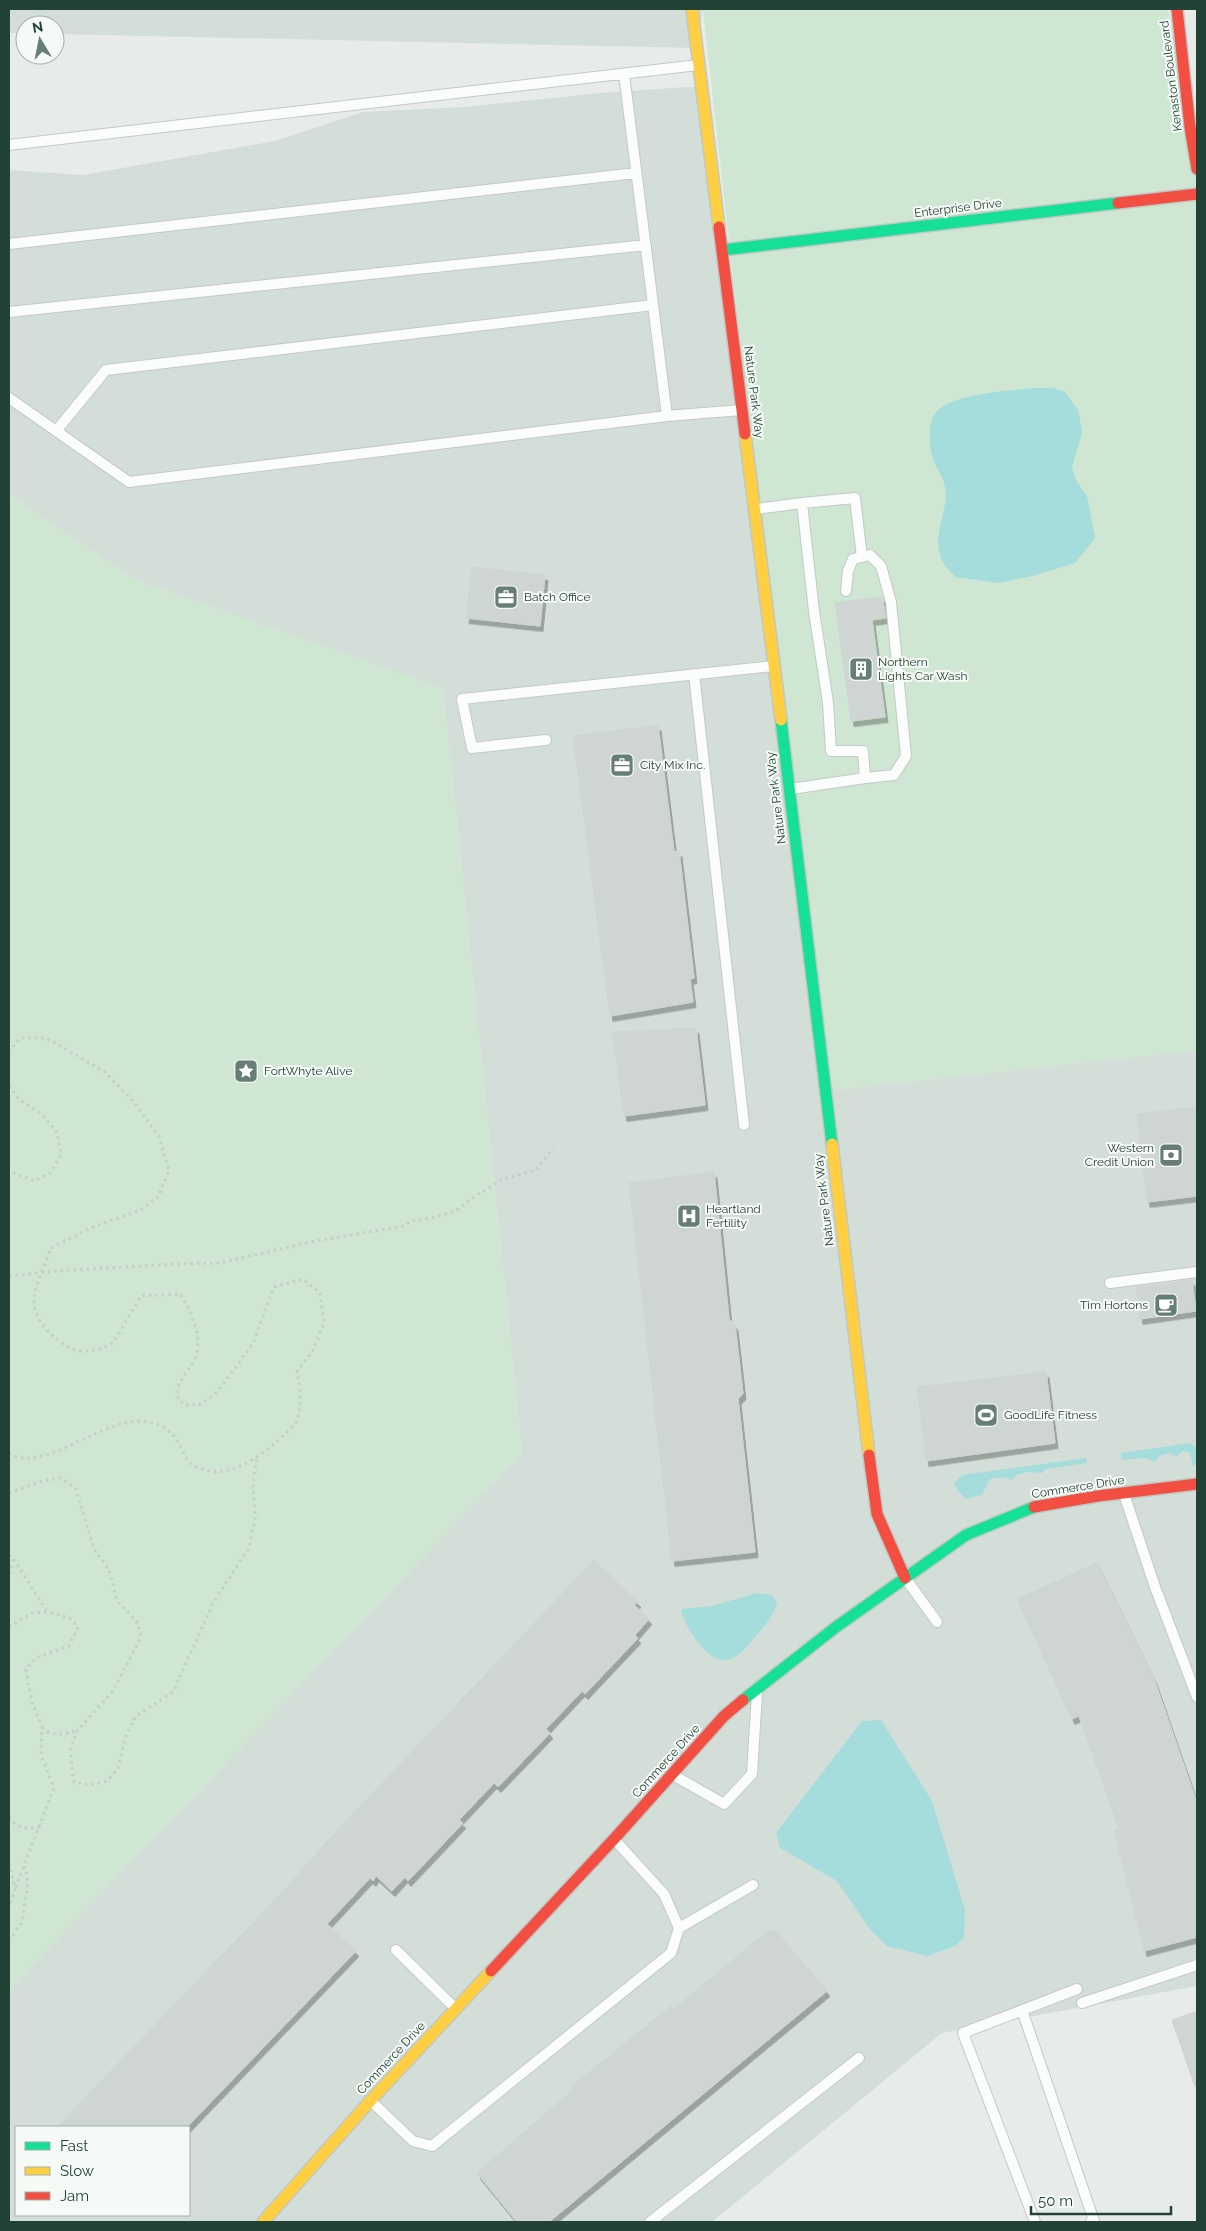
<svg xmlns="http://www.w3.org/2000/svg" width="1206" height="2231" font-family="Raleway,sans-serif">
	<defs>
		<filter id="shadow"><feDropShadow dx="3" dy="5.5" stdDeviation="0" flood-color="#0004"/></filter>
	</defs>
	<rect width="100%" height="100%" fill="#e7ece9"/>
	<path fill="#d4ded8" fill-rule="evenodd" d="M9,9H703L696,48L55,34V25H25V33H9Z
		M701,86L824,1091L1197,1050V1986L942,2033L712,2222H9V1989L522,1454L443,689L136,580L9,495V170L83,175L275,141L363,112L463,107L601,93ZM16,2127H189V2215H16Z"/>
	<path fill="#cfe6d2" d="M703,9H1168L1197,171V1050L824,1091Z
		M9,495L136,580L443,688L522,1454L9,1989Z"/>
	<path fill="#a4dddc" d="M1031,388H1053L1065,392L1079,412L1082,433L1072,467L1076,480L1087,496L1095,538L1075,563L1033,576L999,583L955,577C951,572 946,568 943,562C931,543 945,516 946,495C946,480 937,470 932,456C929,445 928,421 936,412C951,394 1009,391 1031,388Z
		M1189,1443L1197,1448V1464L1193,1466L1190,1453L1182,1451L1177,1457L1170,1453L1161,1455L1154,1462L1146,1458L1122,1460L1121,1453Z
		M1086,1458L1087,1463L1046,1469L1042,1473L1028,1472L1016,1475L1013,1479L1010,1480L1005,1477L990,1479L982,1495L966,1499L958,1491L954,1483L962,1475Z
		M757,1593L771,1595L777,1603C773,1617 765,1625 756,1636C749,1644 739,1659 726,1660C706,1662 686,1627 681,1611L683,1609L712,1606Z
		M881,1720L932,1801L965,1910L964,1938L955,1946L928,1956L887,1946L869,1928L837,1881L780,1848L776,1833L862,1721Z"/>
	<path fill="#cfd5d2" stroke="#cfd5d2" filter="url(#shadow)" d="M472,567L545,575L540,626L466,618Z
		M882,597L886,618L872,620L885,717L851,721L835,603Z
		M658,725L674,852L679,851L694,978L690,979L693,1002L610,1016L573,736Z
		M696,1028L705,1105L624,1116L612,1032Z
		M1197,1107V1196L1147,1202L1137,1114Z
		M714,1172L729,1319L735,1325L743,1394L738,1399L755,1552L672,1561L629,1183Z
		M1192,1280L1196,1311L1140,1319L1136,1288Z
		M1046,1372L1055,1443L926,1461L917,1387Z
		M594,1560L638,1602L634,1605L649,1619L635,1635L638,1638L585,1694L582,1691L546,1729L550,1733L498,1787L494,1783L459,1820L463,1823L408,1881L405,1877L392,1891L376,1876L373,1881L370,1878L327,1924L356,1951L187,2127H57L288,1886L329,1839Z
		M1097,1563L1154,1679L1197,1803V1937L1144,1951L1114,1831L1119,1829L1079,1716L1072,1719L1017,1599Z
		M769,1930L776,1931L827,1991L549,2222H517L477,2173L574,2089L572,2086L671,2006L674,2009Z
		M1197,2011V2087H1195L1172,2020Z"/>
	<g fill="none" stroke-linecap="round" stroke-linejoin="round">
		<g stroke="#c4c9c6" stroke-width="12">
			<path id="lane" d="M624,74L667,416L741,410
				M9,145L698,65
				M9,244L636,173
				M9,312L646,245
				M9,398L129,482L667,416
				M56,431L106,370L653,305
				M802,503L855,498L862,557
				M756,509L802,503L814,611L828,703L831,751H863L865,778L791,789
				M846,591L848,571L853,559L870,555L881,566L891,602L906,756L894,775L865,778
				M694,674L744,1125
				M546,740L472,748L462,699L773,666
				M1110,1283L1197,1272
				M1124,1494L1155,1587L1197,1697
				M906,1579L937,1622
				M673,1775L724,1804L752,1774L757,1693
				M679,1928L753,1885
				M396,1950L456,2009
				M1082,2003L1197,1965
				M1022,2010L1094,2221L1091,2222
				M371,2101L413,2141L432,2146L671,1953L679,1928L664,1894L614,1839
				M650,2222L859,2058
				M1035,2222L963,2033L1077,1989"/>
		</g>
		<g stroke="#c0c8c4" stroke-width="14">
			<path id="fast" d="M723,250L1118,203
				M781,720L832,1144
				M743,1700L836,1627L966,1535L1034,1507"/>
		</g>
		<g stroke="#c0c8c4" stroke-width="14">
			<path id="slow" d="M692,9L719,227
				M745,434L781,720
				M832,1144L869,1455
				M263,2222L371,2100L491,1971"/>
		</g>
		<g stroke="#c0c8c4" stroke-width="14">
			<path id="jam" d="M1177,9L1190,127L1197,169
				M1118,203L1197,194
				M719,227L745,434
				M869,1455L877,1514L905,1578
				M1034,1507L1098,1496L1197,1484
				M491,1971L614,1839L724,1716L743,1700"/>
		</g>
		<path stroke="#c6cec9" stroke-width="3" stroke-dasharray="2.5 4" stroke-linecap="butt" d="M9,1052L20,1038H47L105,1072L135,1103L159,1137L169,1171L158,1197L141,1210L95,1226L51,1248C46,1262 36,1282 34,1296C31,1319 56,1344 76,1350C88,1353 104,1349 113,1342C116,1340 136,1303 141,1296L180,1294C192,1312 206,1343 192,1364C185,1376 179,1380 176,1395L184,1405H199L214,1395L234,1370L254,1341L274,1287L303,1279L320,1293L324,1323L313,1350L297,1372C300,1389 303,1403 297,1420C295,1425 289,1430 285,1434C268,1451 232,1479 206,1470C201,1468 192,1466 189,1462C184,1456 181,1446 176,1439C166,1424 147,1419 130,1422C96,1427 54,1461 23,1458C18,1458 13,1455 9,1453
			M9,1086L19,1099L42,1115L57,1132L61,1155L50,1173L34,1181L9,1171
			M9,1276L57,1271L177,1264L220,1263L310,1242L404,1226L411,1221L437,1217L459,1209L472,1198L503,1179L536,1170L553,1148
			M9,1493L42,1481L61,1478L76,1489L94,1549L109,1570L117,1600L137,1622L141,1637L113,1691L77,1731L70,1751L74,1782L91,1785L107,1781L118,1769L125,1738L135,1717L173,1692L214,1601L249,1548L255,1519L253,1483L257,1458
			M9,1555L14,1559L9,1576
			M14,1559L47,1612
			M9,1627L32,1613L47,1612L70,1618L78,1627L69,1646L35,1658L26,1670L32,1702L42,1727L41,1755L54,1788L15,1889
			M42,1727C53,1738 63,1734 77,1731
			M9,1817C16,1829 27,1828 39,1828
			M9,1863L15,1889L9,1908
			M9,1941L22,1922L28,1882L25,1866"/>
		<use href="#lane" stroke="#fbfcfc" stroke-width="10"/>
		<use href="#fast" stroke="#16e098" stroke-width="11"/>
		<use href="#slow" stroke="#ffcf43" stroke-width="11"/>
		<use href="#jam" stroke="#f24e42" stroke-width="11"/>
	</g>
	<defs>
		<g id="office-square" transform="scale(1.25)"><rect x="-9" y="-9" width="18" height="18" rx="4" fill="#667e73" stroke="#f5faf7"/><path d="M-6-3h4V-5.5h4V-3h4V5H-6ZM-1-4.5V-3h2v-1.5ZM-6 0V1H6V0Z" fill="#fff"/></g>
		<g id="building-square" transform="scale(1.25)"><rect x="-9" y="-9" width="18" height="18" rx="4" fill="#667e73" stroke="#f5faf7"/><path d="M-4-6H4V6H1V3H-1V6H-4ZM-2.5-4.3h1.7v1.8h-1.7ZM.8-4.3h1.7v1.8H.8ZM-2.5-1h1.7V.8h-1.7ZM.8-1h1.7V.8H.8Z" fill="#fff"/></g>
		<g id="sight-square" transform="scale(1.25)"><rect x="-9" y="-9" width="18" height="18" rx="4" fill="#667e73" stroke="#f5faf7"/><path d="M0-6L1.8-2.2L6-1.7L2.9 1.2L3.7 5.4L0 3.3L-3.7 5.4L-2.9 1.2L-6-1.7L-1.8-2.2Z" fill="#fff"/></g>
		<g id="bank-square" transform="scale(1.25)"><rect x="-9" y="-9" width="18" height="18" rx="4" fill="#667e73" stroke="#f5faf7"/><path d="M-6-4H6V4H-6ZM0-2.3a2.3 2.3 0 1 0 0 4.6a2.3 2.3 0 1 0 0-4.6Z" fill="#fff"/></g>
		<g id="hospital-square" transform="scale(1.25)"><rect x="-9" y="-9" width="18" height="18" rx="4" fill="#667e73" stroke="#f5faf7"/><path d="M-5-5h3v3.5h4V-5h3V5h-3V1.5h-4V5h-3Z" fill="#fff"/></g>
		<g id="cafe-square" transform="scale(1.25)"><rect x="-9" y="-9" width="18" height="18" rx="4" fill="#667e73" stroke="#f5faf7"/><path d="M-5.5-4.5H6V0H3Q3 3.5 0 3.5H-2.5Q-5.5 3.5-5.5 0ZM3-3.2v2h1.7v-2ZM-6 4.5H4V6H-6Z" fill="#fff"/></g>
		<g id="stadium-square" transform="scale(1.25)"><rect x="-9" y="-9" width="18" height="18" rx="4" fill="#667e73" stroke="#f5faf7"/><path d="M0-5a6.5 5 0 1 0 0 10a6.5 5 0 1 0 0-10ZM-3.5-1.8h7v3.6h-7Z" fill="#fff"/></g>
	</defs>
	<g fill-rule="evenodd">
		<use href="#office-square" x="506" y="597"/>
		<use href="#building-square" x="861" y="669"/>
		<use href="#office-square" x="622" y="765"/>
		<use href="#sight-square" x="246" y="1071"/>
		<use href="#bank-square" x="1171" y="1155"/>
		<use href="#hospital-square" x="689" y="1216"/>
		<use href="#cafe-square" x="1166" y="1305"/>
		<use href="#stadium-square" x="986" y="1415"/>
	</g>
	<g text-anchor="middle" dominant-baseline="central" stroke-width="4" stroke-linejoin="round" paint-order="stroke">
		<g font-size="12" fill="#214234" stroke="#f5faf7">
			<text transform="translate(1171 76) rotate(-97)">Kenaston Boulevard</text>
			<text transform="translate(958 208) rotate(-7)">Enterprise Drive</text>
			<text transform="translate(754 392) rotate(83)">Nature Park Way</text>
			<text transform="translate(776 798) rotate(-97)">Nature Park Way</text>
			<text transform="translate(824 1200) rotate(-97)">Nature Park Way</text>
			<text transform="translate(1078 1487) rotate(-9)">Commerce Drive</text>
			<text transform="translate(666 1761) rotate(-48)">Commerce Drive</text>
			<text transform="translate(391 2058) rotate(-47)">Commerce Drive</text>
		</g>
		<g font-size="12" fill="#214234" stroke="#f5faf7" text-anchor="start">
			<text x="524" y="597">Batch Office</text>
			<text x="878" y="662">Northern<tspan x="878" dy="14">Lights Car Wash</tspan></text>
			<text x="640" y="765">City Mix Inc.</text>
			<text x="264" y="1071">FortWhyte Alive</text>
			<text x="1154" y="1148" text-anchor="end">Western<tspan x="1154" dy="14">Credit Union</tspan></text>
			<text x="706" y="1209">Heartland<tspan x="706" dy="14">Fertility</tspan></text>
			<text x="1148" y="1305" text-anchor="end">Tim Hortons</text>
			<text x="1004" y="1415">GoodLife Fitness</text>
		</g>
	</g>
	<rect width="1206" height="2231" fill="none" stroke="#214234" stroke-width="20"/>
	<rect x="15" y="2126" width="175" height="90" fill="#f5faf7" stroke="#a0b0a9"/>
	<rect x="25" y="2142" width="25" height="8" fill="#16e098" stroke="#a0b0a9"/>
	<text x="60" y="2151" font-size="15" fill="#214234">Fast</text>
	<rect x="25" y="2167" width="25" height="8" fill="#ffcf43" stroke="#a0b0a9"/>
	<text x="60" y="2176" font-size="15" fill="#214234">Slow</text>
	<rect x="25" y="2192" width="25" height="8" fill="#f24e42" stroke="#a0b0a9"/>
	<text x="60" y="2201" font-size="15" fill="#214234">Jam</text>
	<g transform="translate(40 40) rotate(350)"><circle r="24" fill="#f5faf7" stroke="#a0b0a9"/>
	<path d="M0-4L9 19L0 12L-9 19Z" fill="#667e73"/>
	<text y="-8" font-size="14" font-weight="bold" text-anchor="middle" fill="#214234">N</text>
	</g>
	<path d="M1031 2206v8h140v-8" fill="none" stroke="#214234" stroke-width="2.5"/>
	<text x="1038" y="2206" font-size="15" fill="#214234" stroke="#f5faf7" stroke-width="4" paint-order="stroke">50 m</text>
</svg>
